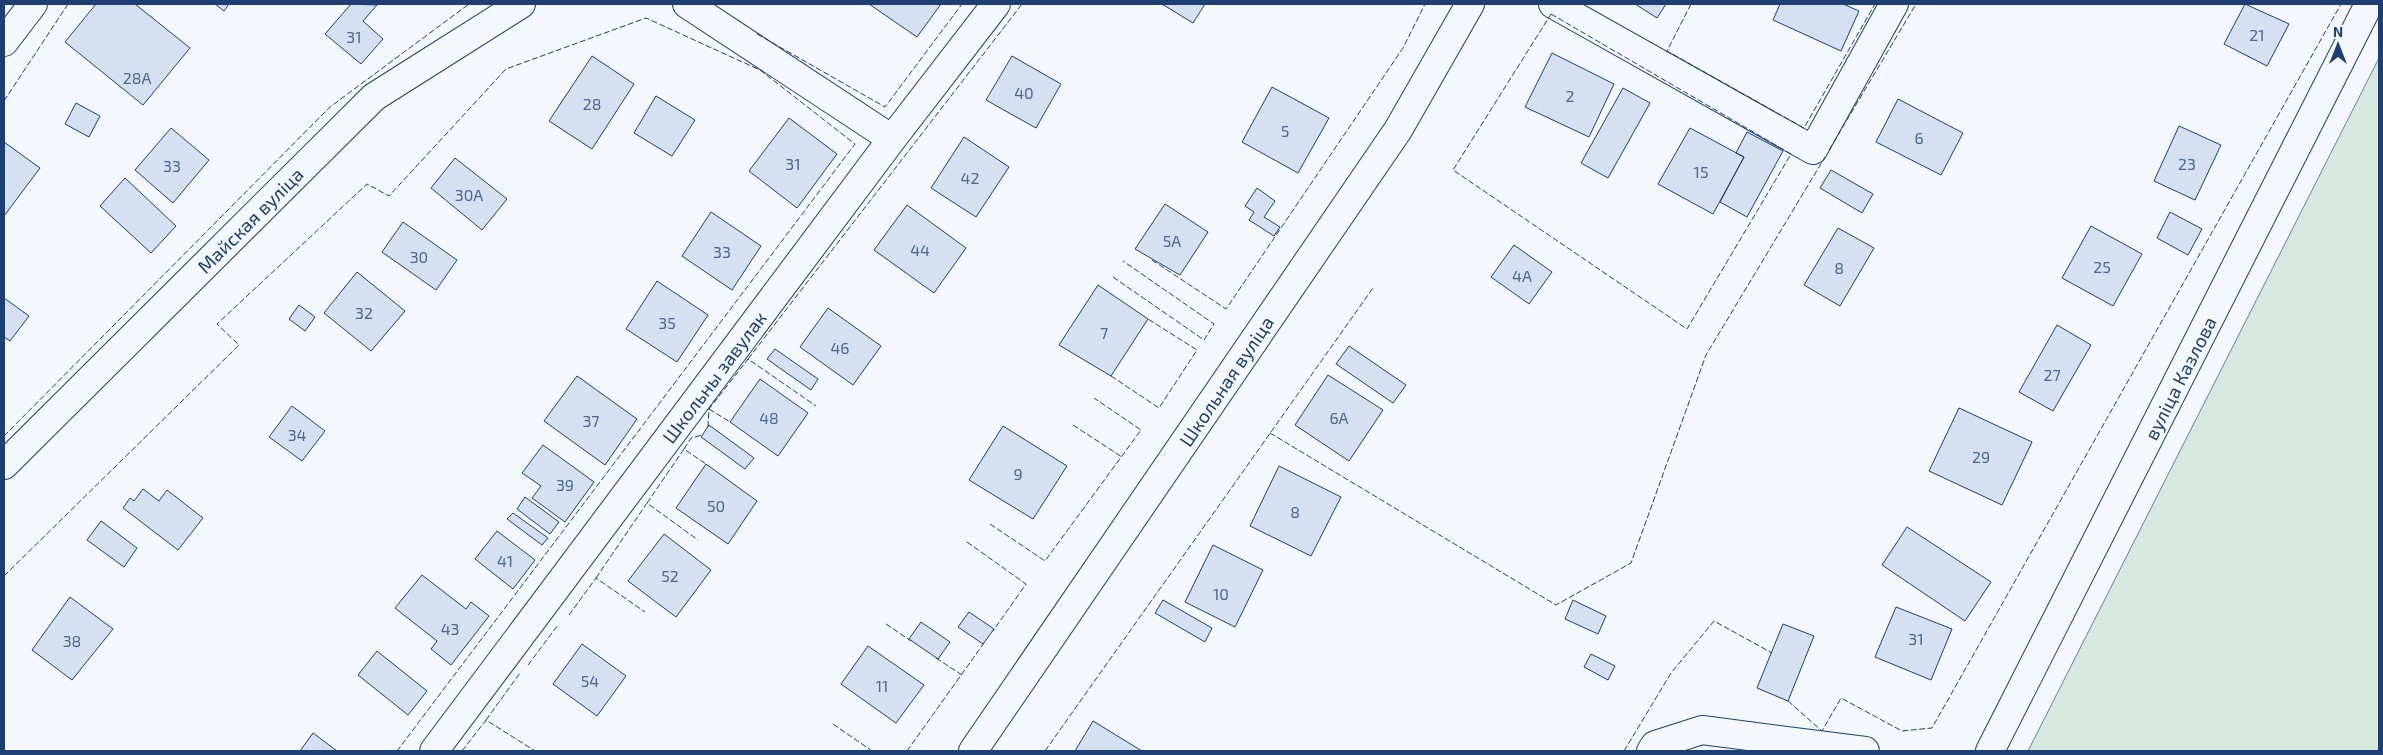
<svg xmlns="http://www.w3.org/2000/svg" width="2383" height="755" font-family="'Exo 2',sans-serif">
	<rect width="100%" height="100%" fill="#f4f7fb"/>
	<path fill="#d7e8df" stroke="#687fa3" d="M2379,58V751H2028Z"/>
	<path fill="#d5e0f0" stroke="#1d3f73" d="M96,4H135L190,48L143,105L65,42Z
		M215,4H229L224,11Z
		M351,4L377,5L363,21L383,39L361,64L325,34Z
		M869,4H941L917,37Z
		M1162,4H1205L1193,23Z
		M1635,4H1666L1657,18Z
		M1780,4H1843L1859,11L1841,51L1773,20Z
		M2245,4L2289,24L2267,66L2224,44Z
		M1552,53L1614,84L1589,137L1525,107Z
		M592,56L634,84L592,149L549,121Z
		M1012,56L1061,84L1036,128L986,100Z
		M1272,87L1329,118L1298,173L1242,142Z
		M1623,88L1650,103L1608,178L1581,163Z
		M656,96L695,120L672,156L634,133Z
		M1898,99L1963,133L1941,175L1876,142Z
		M76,103L100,116L89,137L65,124Z
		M789,118L837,154L797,208L749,171Z
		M2179,126L2221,145L2195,200L2154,181Z
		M171,128L209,160L173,203L135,170Z
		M1690,128L1744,157L1713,214L1658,184Z
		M1747,132L1783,151L1747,217L1720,202L1744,157L1736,153Z
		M964,137L1009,167L976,217L931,188Z
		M4,142L40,168L4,216Z
		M455,158L507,199L482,230L431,188Z
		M1831,170L1873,194L1862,213L1820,188Z
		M125,178L176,226L151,253L100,206Z
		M1257,188L1275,201L1264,217L1280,227L1274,236L1249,220L1254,212L1245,206Z
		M1165,204L1208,232L1180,275L1135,249Z
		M907,205L966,248L934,293L874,250Z
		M711,212L761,246L732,290L682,256Z
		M2170,212L2202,229L2188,255L2157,238Z
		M403,222L457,260L436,290L382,252Z
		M2091,226L2142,254L2113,306L2062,278Z
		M1838,228L1874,248L1840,306L1804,285Z
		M1514,245L1552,272L1529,304L1491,277Z
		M357,272L405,311L371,351L324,313Z
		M657,281L708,315L677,362L626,329Z
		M1098,285L1148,319L1111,376L1059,345Z
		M4,298L29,316L10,341L4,337Z
		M299,305L315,317L305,331L289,319Z
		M828,308L881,346L853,385L800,347Z
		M2057,325L2091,345L2053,411L2019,392Z
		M1349,346L1406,385L1393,403L1336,364Z
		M775,349L818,379L811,390L767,359Z
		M1328,375L1383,410L1349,461L1295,425Z
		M577,376L637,419L605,465L544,421Z
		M760,379L808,413L778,456L730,422Z
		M292,406L325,431L302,461L269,437Z
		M1959,408L2032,442L2002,505L1929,471Z
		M709,425L754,458L745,469L701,437Z
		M1003,426L1067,466L1033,519L969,480Z
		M543,445L594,482L565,522L532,498L541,486L522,473Z
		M706,464L757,501L728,544L676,508Z
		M1279,466L1341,497L1311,556L1250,526Z
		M143,489L159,501L167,490L203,518L178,550L123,508L130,498L134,501Z
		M525,497L559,522L550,534L517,509Z
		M513,513L548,538L542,545L507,519Z
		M101,521L137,548L124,567L87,540Z
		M1907,527L1991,582L1965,621L1882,565Z
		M497,531L535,560L513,589L475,559Z
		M664,534L711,570L676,617L628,581Z
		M1213,545L1263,570L1235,627L1185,602Z
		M422,575L466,609L471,602L489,616L451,665L431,649L437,641L395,608Z
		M70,597L113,629L72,680L32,650Z
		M1163,600L1212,628L1205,642L1155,613Z
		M1573,600L1606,616L1598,634L1565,619Z
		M1896,607L1952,629L1931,680L1875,657Z
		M969,612L994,629L983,644L958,627Z
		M921,622L950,642L938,659L909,639Z
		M1783,624L1814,636L1788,701L1757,688Z
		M582,644L626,676L597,716L553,684Z
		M868,646L924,685L896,723L841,684Z
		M377,651L427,691L408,715L358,675Z
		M1591,654L1615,666L1608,680L1584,667Z
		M1093,721L1142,751H1075Z
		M313,733L337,751H300Z"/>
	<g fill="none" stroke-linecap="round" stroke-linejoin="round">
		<g stroke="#1d3f73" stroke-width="30">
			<path id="street" d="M687,4L892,139
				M1553,4L1813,150L1894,4
				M4,42L33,4
				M4,465L374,97L521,4
				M434,751L892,139L996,4
				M973,751L1398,130L1470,4
				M1651,751L1655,745L1702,730L1865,751
				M1990,751L2369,4"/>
		</g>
		<use href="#street" stroke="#f4f7fb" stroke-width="28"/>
		<path stroke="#1d3f73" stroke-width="1" stroke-dasharray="6 2.5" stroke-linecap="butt" d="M1691,4L1667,51L1804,128L1875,4
			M1551,14L1791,154L1687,329L1453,170Z
			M757,34L885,107L962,4
			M4,101L68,4
			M1829,150L1916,4
			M1152,260L1226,309L1403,48L1425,4
			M1113,277L1204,340L1214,324L1123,261
			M748,359L1022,4
			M1111,376L1159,408L1197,350L1148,319
			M709,409L730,422
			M1073,425L1122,457
			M708,427L709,409L748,359L816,406
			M1270,433L1556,605L1631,563L1706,355L1825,157
			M4,436L330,107L469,4
			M684,449L691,438L702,435
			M647,503L684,449L706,464
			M990,524L1045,561L1141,430L1094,398
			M967,542L1026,584L993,631
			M4,576L239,345L217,324L367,184L389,196L506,69L646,18L760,70L855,144L397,751
			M596,578L647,503L698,540
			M569,615L596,578L645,612
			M886,624L911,641
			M936,658L962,675
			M528,665L558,625
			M1788,701L1822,731L1841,698L1902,731L1932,728L2341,4
			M486,720L520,673
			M833,724L872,751
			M462,751L486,720L535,751
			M907,751L984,643
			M1045,751L1373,288
			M1624,751L1671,673L1714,621L1772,653"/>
	</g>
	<g text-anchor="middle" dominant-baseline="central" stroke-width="4" stroke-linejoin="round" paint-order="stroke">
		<g font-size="16" fill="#4b6792">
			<text x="2257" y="34">21</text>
			<text x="354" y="36">31</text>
			<text x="137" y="77">28А</text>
			<text x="1024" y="92">40</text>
			<text x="1570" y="95">2</text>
			<text x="592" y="103">28</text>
			<text x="1285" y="130">5</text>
			<text x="1919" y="137">6</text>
			<text x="793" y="163">31</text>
			<text x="2187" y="163">23</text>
			<text x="172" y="165">33</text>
			<text x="1701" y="171">15</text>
			<text x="970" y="177">42</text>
			<text x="469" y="194">30А</text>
			<text x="1172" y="240">5А</text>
			<text x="920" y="249">44</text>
			<text x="722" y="251">33</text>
			<text x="419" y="256">30</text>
			<text x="2102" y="266">25</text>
			<text x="1839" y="267">8</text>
			<text x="1522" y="275">4А</text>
			<text x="364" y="312">32</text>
			<text x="667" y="322">35</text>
			<text x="1104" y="332">7</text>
			<text x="840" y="347">46</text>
			<text x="2052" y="374">27</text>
			<text x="769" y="417">48</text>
			<text x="1339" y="417">6А</text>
			<text x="591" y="420">37</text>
			<text x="297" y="434">34</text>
			<text x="1981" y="456">29</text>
			<text x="1018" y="473">9</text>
			<text x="565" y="484">39</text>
			<text x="716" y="505">50</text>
			<text x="1295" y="511">8</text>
			<text x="505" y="560">41</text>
			<text x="670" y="575">52</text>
			<text x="1221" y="593">10</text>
			<text x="450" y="628">43</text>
			<text x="1916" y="638">31</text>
			<text x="72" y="640">38</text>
			<text x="590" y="680">54</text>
			<text x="882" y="685">11</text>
		</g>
		<g font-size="19" fill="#1d3f73" stroke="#f4f7fb">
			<text transform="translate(250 220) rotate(-45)">Майская вуліца</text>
			<text transform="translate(714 377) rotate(-53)">Школьны завулак</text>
			<text transform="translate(2180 378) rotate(-63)">вуліца Казлова</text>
			<text transform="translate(1226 381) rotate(-56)">Школьная вуліца</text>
		</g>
	</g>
	<rect width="2383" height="755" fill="none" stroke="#1d3f73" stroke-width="10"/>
	<g transform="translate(2338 45)" stroke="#f4f7fb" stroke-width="4" paint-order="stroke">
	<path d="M0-4L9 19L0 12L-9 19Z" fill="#1d3f73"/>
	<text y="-8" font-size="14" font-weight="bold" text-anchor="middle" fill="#1d3f73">N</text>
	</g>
</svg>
